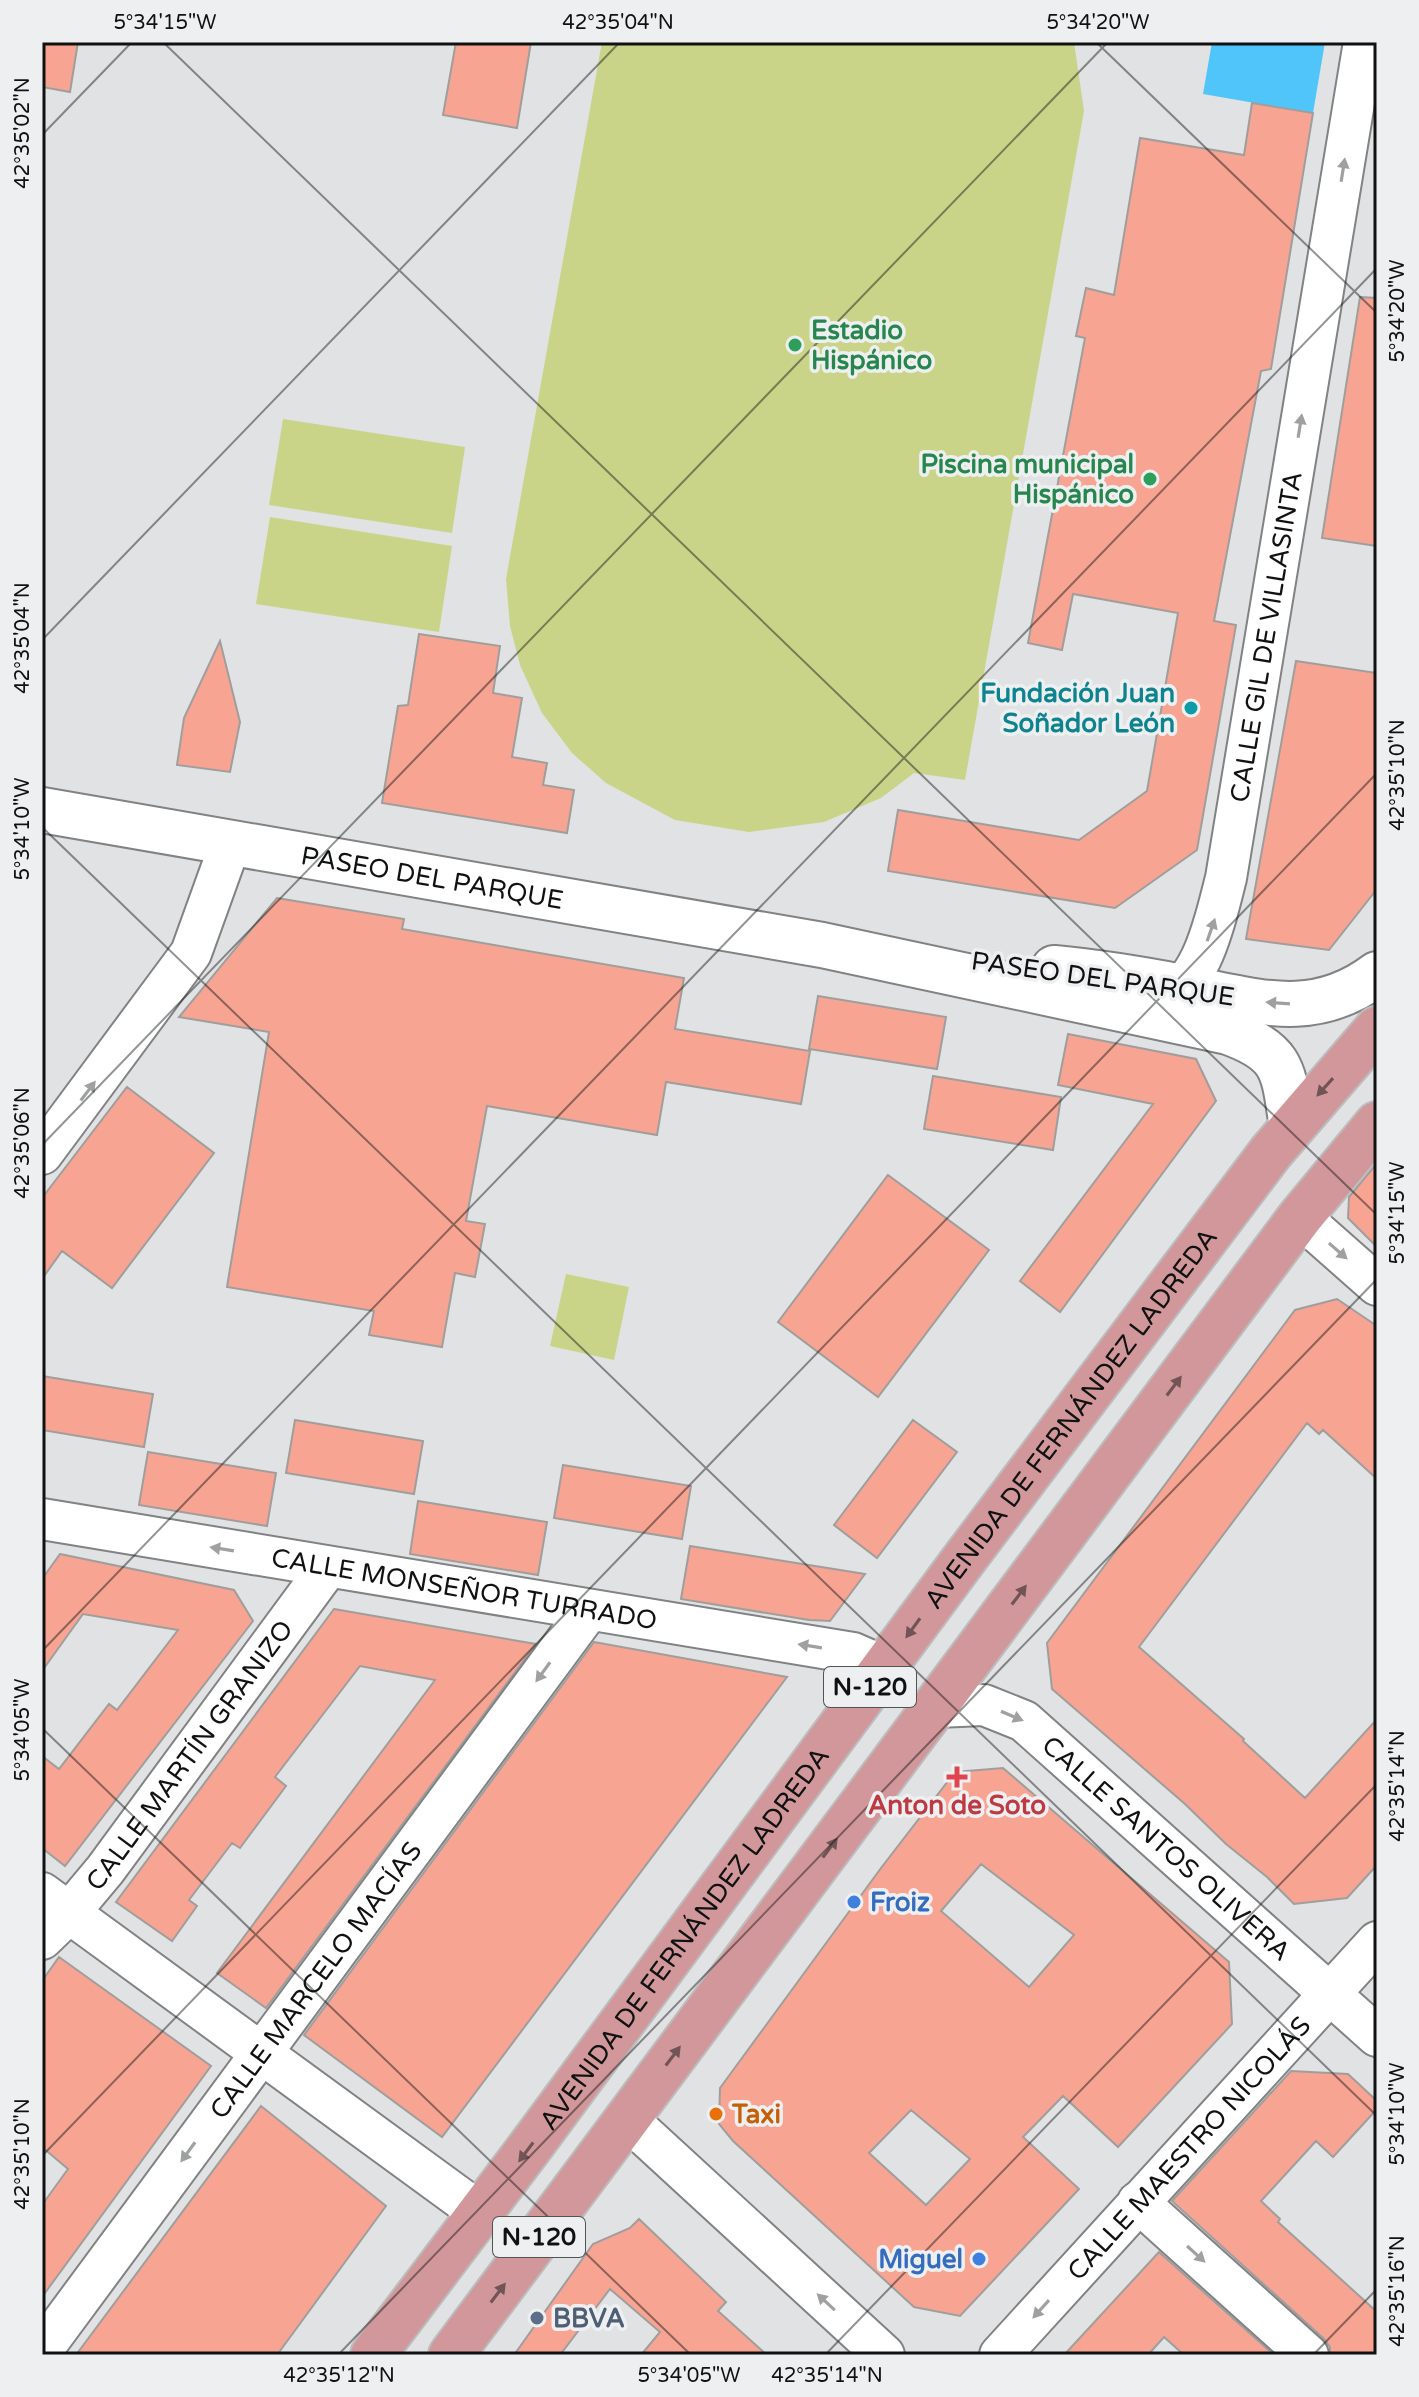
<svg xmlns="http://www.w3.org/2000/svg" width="1419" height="2397" font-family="'Varela Round',sans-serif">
	<rect width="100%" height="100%" fill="#e0e2e3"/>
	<path fill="#cad489" d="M602,42H1074L1084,111L965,780L914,773L881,798L824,822L749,832L675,820L606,783L572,753L542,713L520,665L510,626L506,579Z
		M283,419L465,447L452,533L269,505Z
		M270,517L452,546L439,632L256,604Z
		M566,1274L629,1287L614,1360L550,1346Z"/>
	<path fill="#50c5fa" d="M1212,42H1325L1313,113L1203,94Z"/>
	<path fill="#f7a493" stroke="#a09e9d" stroke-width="2" fill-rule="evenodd" d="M42,42H78L70,92L42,87Z
		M456,42H531L517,128L443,115Z
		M1252,103L1313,113L1271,369L1261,371L1214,621L1236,625L1197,850L1115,908L888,871L898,810L1079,840L1147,791L1178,613L1073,594L1062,650L1028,643L1085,338L1076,336L1086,288L1114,295L1140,138L1244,155Z
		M1360,297L1377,298V546L1322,538Z
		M419,634L500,646L493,693L522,698L512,757L547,763L543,785L574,790L567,833L382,803L398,706L408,705Z
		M220,641L240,722L230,772L177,765L184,718Z
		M1296,661L1377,673V889L1329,950L1246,939Z
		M277,898L404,919L402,929L684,978L675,1029L810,1051L801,1104L666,1082L657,1135L487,1106L466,1221L485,1224L475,1277L455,1273L442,1347L369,1335L374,1311L227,1287L269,1032L179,1017Z
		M818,996L946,1017L937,1069L809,1049Z
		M1068,1034L1196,1059L1216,1101L1060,1312L1020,1281L1153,1104L1058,1085Z
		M933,1076L1061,1097L1053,1150L924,1129Z
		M127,1087L214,1153L112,1288L62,1251L42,1279V1198Z
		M1377,1163V1247L1348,1218L1349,1197Z
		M888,1175L989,1250L878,1397L778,1322Z
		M1337,1299L1377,1326V1479L1323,1430L1319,1434L1307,1423L1139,1647L1244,1739L1243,1741L1305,1798L1377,1719V1865L1347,1898L1294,1904L1267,1877L1226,1844L1185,1804L1052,1689L1047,1643L1295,1310Z
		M42,1376L153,1394L144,1447L42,1430Z
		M295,1420L423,1441L414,1494L286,1473Z
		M913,1420L957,1452L877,1558L834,1525Z
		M148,1452L276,1473L267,1526L139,1505Z
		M563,1465L691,1486L682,1539L554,1518Z
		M418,1501L547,1522L538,1575L410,1554Z
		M690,1546L865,1574L830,1621L809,1620L681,1599Z
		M60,1554L234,1590L253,1621L65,1866L42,1848V1756L59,1769L109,1704L117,1710L178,1630L83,1614L42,1671V1579Z
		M334,1609L536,1644L266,2008L217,1973L435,1680L360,1666L275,1777L286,1786L240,1848L232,1843L189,1900L197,1906L172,1941L116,1902Z
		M594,1642L787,1677L442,2137L304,2035Z
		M1003,1768L1229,1962L1232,2024L1118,2147L1063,2096L1023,2137L1079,2189L960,2316L914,2307L733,2141L719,2124L720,2088L881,1868L955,1772ZM981,1864L1074,1935L1029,1987L941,1911ZM911,2110L970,2159L926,2205L869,2153Z
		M59,1957L211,2066L42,2297V2205L68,2169L42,2147V1981Z
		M1291,2071L1348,2074L1377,2101V2109L1333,2157L1316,2141L1261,2201L1280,2219L1278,2222L1377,2312V2355H1330V2347L1323,2338L1172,2201Z
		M261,2106L386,2206L277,2355H76Z
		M639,2219L726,2302L718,2311L767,2355H641L660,2332L610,2289L560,2355H514L593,2244L630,2228Z
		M1159,2252L1274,2355H1184L1164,2337L1148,2355H1064Z"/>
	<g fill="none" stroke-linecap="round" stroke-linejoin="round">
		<g stroke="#818284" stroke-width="44">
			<g id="minor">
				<path id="s1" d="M1156,999C1202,993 1216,916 1226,878L1364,42"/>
				<path d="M42,1154L191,953L231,842"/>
				<path d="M1300,1217L1377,1285"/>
				<path id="s2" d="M42,1519L853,1653L885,1667"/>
				<path id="s3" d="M936,1707L984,1705L1024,1721L1377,2036"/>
				<path d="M42,1893L479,2212"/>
				<path id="s4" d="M42,1939L69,1913L105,1870L328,1567"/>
				<path d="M626,2118L884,2355"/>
				<path d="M1138,2202L1308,2355"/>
				<path id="s5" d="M42,2350L589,1610"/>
				<path id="s6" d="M1000,2355L1377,1942"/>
			</g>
		</g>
		<g stroke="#818284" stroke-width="48">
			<g id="tertiary">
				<path id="s7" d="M42,810L822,945L1228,1032C1286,1053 1283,1071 1292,1127"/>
				<path d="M1054,968C1096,972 1140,979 1182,987C1254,1000 1312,1023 1377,974"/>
			</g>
		</g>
		<g stroke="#bcbcbc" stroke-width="48">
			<g id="trunk">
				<path id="s8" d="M373,2355L533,2143L962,1562L1271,1152L1377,1029"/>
				<path d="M451,2355L1300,1217L1377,1124"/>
			</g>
		</g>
		<use href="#minor" stroke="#fff" stroke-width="40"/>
		<use href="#tertiary" stroke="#fff" stroke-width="44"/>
		<use href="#trunk" stroke="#d2979a" stroke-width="44"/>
	</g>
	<defs><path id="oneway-solid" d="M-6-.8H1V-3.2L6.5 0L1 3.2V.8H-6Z" transform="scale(2)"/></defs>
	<g fill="#9fa0a0">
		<use href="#oneway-solid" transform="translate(1343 170) rotate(-81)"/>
		<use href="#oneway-solid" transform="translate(1300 426) rotate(-81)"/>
		<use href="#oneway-solid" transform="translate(1211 930) rotate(-71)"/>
		<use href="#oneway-solid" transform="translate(1278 1003) rotate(-176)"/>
		<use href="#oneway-solid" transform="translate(88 1091) rotate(-53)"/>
		<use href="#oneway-solid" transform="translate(1338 1251) rotate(41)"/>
		<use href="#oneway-solid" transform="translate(222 1549) rotate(-171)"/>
		<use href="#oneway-solid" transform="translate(810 1646) rotate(-171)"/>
		<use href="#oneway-solid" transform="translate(543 1672) rotate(126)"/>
		<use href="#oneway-solid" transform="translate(1012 1716) rotate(23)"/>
		<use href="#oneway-solid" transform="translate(188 2152) rotate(126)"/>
		<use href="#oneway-solid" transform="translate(1196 2254) rotate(42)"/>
		<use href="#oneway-solid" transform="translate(826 2302) rotate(-137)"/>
		<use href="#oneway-solid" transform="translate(1041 2309) rotate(132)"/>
	</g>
	<g fill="#715456">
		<use href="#oneway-solid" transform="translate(1325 1087) rotate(132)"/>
		<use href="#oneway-solid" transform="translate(1174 1386) rotate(-53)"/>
		<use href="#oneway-solid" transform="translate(1019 1595) rotate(-53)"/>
		<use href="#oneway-solid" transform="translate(913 1628) rotate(126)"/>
		<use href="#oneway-solid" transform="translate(830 1848) rotate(-53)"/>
		<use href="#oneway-solid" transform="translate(673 2056) rotate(-53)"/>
		<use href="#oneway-solid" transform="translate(526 2152) rotate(127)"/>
		<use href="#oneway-solid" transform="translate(498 2293) rotate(-53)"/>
	</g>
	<path fill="none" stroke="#101111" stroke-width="2" stroke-opacity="0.45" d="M163,42L1377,1215M1096,42L1377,313M42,135L132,42M42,640L620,42M42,827L1377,2116M42,1145L1108,42M42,1651L1377,268M42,1728L691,2355M42,2156L1377,773M338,2355L1377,1279M825,2355L1377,1784M1313,2355L1377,2289"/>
	<g fill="#2e9e5b" stroke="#edeff1" stroke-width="3">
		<circle cx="795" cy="345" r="8"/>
		<circle cx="1150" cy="479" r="8"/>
	</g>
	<circle fill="#0f9aa8" stroke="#edeff1" stroke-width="3" cx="1191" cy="708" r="8"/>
	<path fill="#e0444e" stroke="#edeff1" stroke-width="3" d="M953 1765h8v8h8v8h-8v8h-8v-8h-8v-8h8z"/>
	<g fill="#3f7fe0" stroke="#edeff1" stroke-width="3">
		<circle cx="854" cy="1902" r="8"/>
		<circle cx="979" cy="2259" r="8"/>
	</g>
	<circle fill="#e8710a" stroke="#edeff1" stroke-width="3" cx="716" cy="2114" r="8"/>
	<circle fill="#5c6f8a" stroke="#edeff1" stroke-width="3" cx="537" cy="2318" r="8"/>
	<g text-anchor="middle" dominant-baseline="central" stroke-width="7" stroke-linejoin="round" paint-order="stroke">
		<g fill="#edeff1" stroke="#525454" stroke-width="2">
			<rect x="824" y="1667" width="92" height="40" rx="6"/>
			<rect x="493" y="2217" width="92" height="40" rx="6"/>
		</g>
		<g font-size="24" font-weight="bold" fill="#101111">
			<text x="870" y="1687">N-120</text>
			<text x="539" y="2237">N-120</text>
		</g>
		<g font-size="26" font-weight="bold" fill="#27864d" stroke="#edeff1" text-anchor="start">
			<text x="811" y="330">Estadio<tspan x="811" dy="30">Hispánico</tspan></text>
			<text x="1134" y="464" text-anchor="end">Piscina municipal<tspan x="1134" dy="30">Hispánico</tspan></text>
		</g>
		<g font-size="26" fill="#101111" stroke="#edeff1">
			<text stroke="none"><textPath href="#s1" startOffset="392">CALLE GIL DE VILLASINTA</textPath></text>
			<text stroke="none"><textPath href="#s7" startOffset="396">PASEO DEL PARQUE</textPath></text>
			<text transform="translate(1103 979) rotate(8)">PASEO DEL PARQUE</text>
			<text stroke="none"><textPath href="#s8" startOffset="1168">AVENIDA DE FERNÁNDEZ LADREDA</textPath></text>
			<text stroke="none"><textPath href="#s2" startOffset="428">CALLE MONSEÑOR TURRADO</textPath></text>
			<text stroke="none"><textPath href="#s4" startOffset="236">CALLE MARTÍN GRANIZO</textPath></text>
			<text stroke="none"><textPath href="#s3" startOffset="282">CALLE SANTOS OLIVERA</textPath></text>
			<text stroke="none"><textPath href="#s8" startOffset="520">AVENIDA DE FERNÁNDEZ LADREDA</textPath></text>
			<text stroke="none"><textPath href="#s5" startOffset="460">CALLE MARCELO MACÍAS</textPath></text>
			<text stroke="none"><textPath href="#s6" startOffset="280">CALLE MAESTRO NICOLÁS</textPath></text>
		</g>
		<g font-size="26" font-weight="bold" fill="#0d838f" stroke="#edeff1" text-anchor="end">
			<text x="1175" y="693">Fundación Juan<tspan x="1175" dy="30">Soñador León</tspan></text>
		</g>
		<g font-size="26" font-weight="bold" fill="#be3a42" stroke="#edeff1">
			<text x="957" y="1805">Anton de Soto</text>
		</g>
		<g font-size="26" font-weight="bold" fill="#366cbe" stroke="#edeff1" text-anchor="start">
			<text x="870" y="1902">Froiz</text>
			<text x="963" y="2259" text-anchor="end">Miguel</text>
		</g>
		<g font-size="26" font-weight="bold" fill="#c56008" stroke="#edeff1" text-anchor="start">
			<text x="732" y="2114">Taxi</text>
		</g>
		<g font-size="26" font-weight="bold" fill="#4e5e75" stroke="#edeff1" text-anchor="start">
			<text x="553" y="2318">BBVA</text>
		</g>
	</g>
	<rect width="1419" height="2397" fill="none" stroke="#edeff1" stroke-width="88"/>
	<rect x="44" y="44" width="1331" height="2309" fill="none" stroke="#101111" stroke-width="3"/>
	<g font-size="20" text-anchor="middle" fill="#101111">
		<text x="165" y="29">5°34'15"W</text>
		<text x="618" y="29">42°35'04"N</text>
		<text x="1098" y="29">5°34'20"W</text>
		<text transform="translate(22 133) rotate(-90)" y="7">42°35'02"N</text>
		<text transform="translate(1397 311) rotate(-90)" y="7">5°34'20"W</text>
		<text transform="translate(22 638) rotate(-90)" y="7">42°35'04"N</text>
		<text transform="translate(1397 775) rotate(-90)" y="7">42°35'10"N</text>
		<text transform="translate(22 829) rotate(-90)" y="7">5°34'10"W</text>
		<text transform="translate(22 1143) rotate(-90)" y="7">42°35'06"N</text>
		<text transform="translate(1397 1213) rotate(-90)" y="7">5°34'15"W</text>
		<text transform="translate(22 1730) rotate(-90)" y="7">5°34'05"W</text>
		<text transform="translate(1397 1786) rotate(-90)" y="7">42°35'14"N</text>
		<text transform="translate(1397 2114) rotate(-90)" y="7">5°34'10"W</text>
		<text transform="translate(22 2154) rotate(-90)" y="7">42°35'10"N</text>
		<text transform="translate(1397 2291) rotate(-90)" y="7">42°35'16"N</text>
		<text x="339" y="2382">42°35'12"N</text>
		<text x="689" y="2382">5°34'05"W</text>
		<text x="827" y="2382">42°35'14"N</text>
	</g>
</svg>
